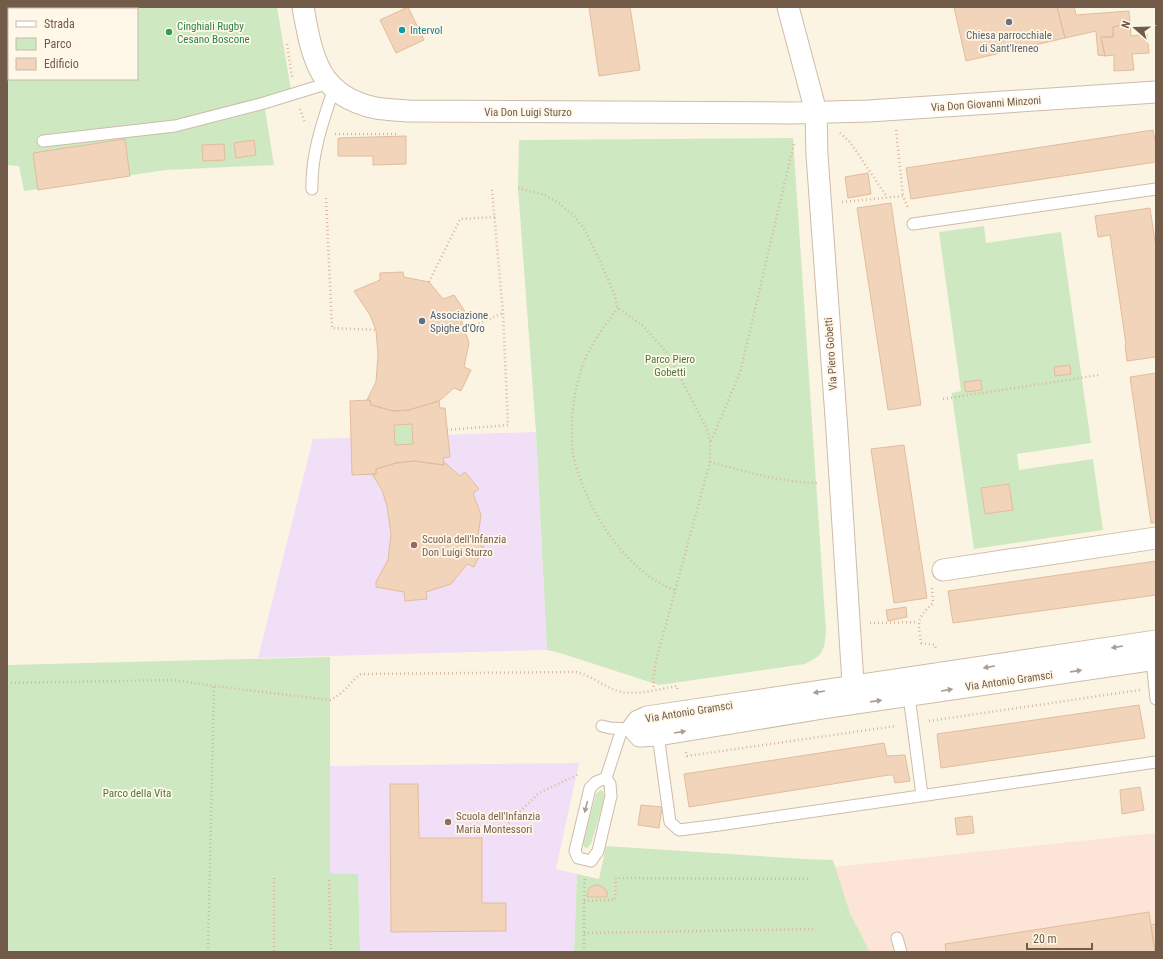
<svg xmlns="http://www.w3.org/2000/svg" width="1163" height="959" font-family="'Roboto Condensed',sans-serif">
	<rect width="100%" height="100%" fill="#fcf4e2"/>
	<path fill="#fce4d6" d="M1156,833V952H870L850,913L835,867Z"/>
	<path fill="#f1dff8" d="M536,432L547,650L258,658L313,439Z
		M579,763L556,869L577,874L574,952H360L358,874L330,873V766Z"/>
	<path fill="#cee9c1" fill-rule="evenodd" d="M7,7H277L291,90L264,103L274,165L166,170L24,191L19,166L7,165ZM9,9H137V79H9Z
		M793,138L826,631C824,651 824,655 805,664L659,685L560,653L547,650L536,432L518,188L519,140Z
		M984,226L986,243L1061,232L1091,443L1017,454L1019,470L1093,459L1103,530L974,549L952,396V393L961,391L939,232Z
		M412,424L413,444L395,445L394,425Z
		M330,657V873L358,874L360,952H7V665Z
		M600,790L603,791L605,797L591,844L587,848L584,847L583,842L596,794Z
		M606,846L805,859L833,860L850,913L870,952H574L577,874L599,879Z"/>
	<path fill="#f1d4ba" stroke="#e3bc9b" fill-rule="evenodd" d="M408,7L424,40L396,53L380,20Z
		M589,7H630L640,70L599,76Z
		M954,7H1057L1065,38L966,61Z
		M1057,7H1074L1076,15L1129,11L1130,23L1113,27V37H1101L1105,56L1098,55L1096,31L1065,38Z
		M1130,23L1131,36L1147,34L1149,53L1132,54L1134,70L1114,71V55L1105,56L1101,37H1113V27Z
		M1153,130L1156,145V162L911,199L906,168Z
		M406,136V164L373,165V156H338V138Z
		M125,139L130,176L38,190L33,153Z
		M254,140L256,155L236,158L234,143Z
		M224,144L225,160L203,161L202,145Z
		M868,173L871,194L848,198L845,177Z
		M891,203L921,405L888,410L857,208Z
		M1150,208L1156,248V357L1127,361L1125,345L1126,344L1110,235L1098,237L1095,216Z
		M403,272L404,277L429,282L443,299L454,295L466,313L461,319L469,343L464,367L471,370L461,391L454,388L439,401L409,410L393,411L371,405L370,400H367L376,382L378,355L376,330L370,315L354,291L380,280V273Z
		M1070,365L1071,374L1055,376L1054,367Z
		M1156,373V523H1151L1130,377Z
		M981,380L982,390L966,392L964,382Z
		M370,400L371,405L393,411L409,410L439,401L440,408H445L450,457L443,458L444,465L414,461L396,463L376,469V474L352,475L350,401ZM412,424L413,444L395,445L394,425Z
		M904,445L927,598L894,603L871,449Z
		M414,461L444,465L443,461L460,476L465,472L479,489L473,493L481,515L477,543L484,547L474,567L467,564L451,584L426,592L427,599L405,601L404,592L376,587V582L388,560L391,534L387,506L382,490L372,474H376V469L396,463Z
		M1009,484L1013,510L985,514L981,488Z
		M1156,561V595L953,623L948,591Z
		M906,607L907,617L888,621L886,610Z
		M1139,705L1145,738L941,768L937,734Z
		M884,743L887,756L905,755L910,781L895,783L893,775H889L689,807L684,774Z
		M390,784H418L419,838H482V903H506V931L391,932Z
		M1140,787L1144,810L1122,814L1120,790Z
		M641,805L662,807L659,828L638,825Z
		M972,816L974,833L957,835L955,818Z
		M597,885L601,886L605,889L607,892V897H587L588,891L590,887Z
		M1149,912L1155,952H946L945,944Z
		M1156,924V952H1155L1151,925Z"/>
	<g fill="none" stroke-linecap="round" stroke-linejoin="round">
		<g stroke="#cdbca9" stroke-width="13">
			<path id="service" d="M43,141L175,126L264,103L329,83
				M312,189C311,154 323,121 334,88
				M913,224L1156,189
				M1152,660L1156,699
				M909,696L922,795
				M602,726L610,728L629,729
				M658,735L670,822L679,830L719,825L1156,762
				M606,778L596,782L590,788L575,851L578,858L591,861L598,851L611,796L610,784L606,778L622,729
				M897,938L901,952"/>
		</g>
		<g stroke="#cdbca9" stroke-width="23">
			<path id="minor" d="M303,7C312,57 318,96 376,108C386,110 398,110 409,111L792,113L869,111L1156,92
				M788,7L816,112L817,155L837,431L854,699
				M943,570L1156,538
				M1156,641L647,717L638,721L633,728L640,736L658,735L823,708L1156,659"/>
		</g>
		<path stroke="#d5b89e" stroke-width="2.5" stroke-dasharray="1 3" stroke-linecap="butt" d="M287,44L292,77
			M300,109L305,123
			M896,130L903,196
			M840,133L850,142L887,197
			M335,134H398
			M518,188L545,195L560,204L574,216L583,227L599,259L613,291L618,308L643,326L668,354L707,429L710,442V462L656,661L653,679L654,690
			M326,198L332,328L376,330
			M842,202L903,196L908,208
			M429,282L460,219L495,217
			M618,308C604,327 588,347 581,370C574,393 571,415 572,439C572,444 572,449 573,454C584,505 624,572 675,590
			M464,330L503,313
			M943,399L1099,375
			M447,430L508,425L503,313L492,189
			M711,441L740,373L794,143
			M710,462C746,471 781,483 819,483
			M932,588L933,603C916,619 918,621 921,643L935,645L936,651
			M870,623L918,622
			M7,683L174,680L214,686L330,700C347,692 348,683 361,674L576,672C590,675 602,685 615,690C632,697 660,689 677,686L678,692
			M929,721L1140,690
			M686,752L687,756L896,726
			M497,834L539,793L579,774
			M274,878V952
			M329,880L331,952
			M584,901L615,900L616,878L811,879
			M584,933L815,929
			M208,952L214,686
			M584,952V901L585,877"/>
		<use href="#service" stroke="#fff" stroke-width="11"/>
		<use href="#minor" stroke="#fff" stroke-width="21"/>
	</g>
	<defs><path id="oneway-solid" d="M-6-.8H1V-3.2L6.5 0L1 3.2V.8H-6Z"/></defs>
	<g fill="#ab9d92">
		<use href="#oneway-solid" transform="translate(1117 647) rotate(171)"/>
		<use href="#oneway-solid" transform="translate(989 667) rotate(171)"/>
		<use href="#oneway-solid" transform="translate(1076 671) rotate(-8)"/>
		<use href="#oneway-solid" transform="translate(947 690) rotate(-9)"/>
		<use href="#oneway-solid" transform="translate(819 692) rotate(171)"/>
		<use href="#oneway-solid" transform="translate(876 701) rotate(-8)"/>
		<use href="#oneway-solid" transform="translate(680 732) rotate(-9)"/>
		<use href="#oneway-solid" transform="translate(586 807) rotate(104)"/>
	</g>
	<circle fill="#6b7280" stroke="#fff8e8" stroke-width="1.5" cx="1009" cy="22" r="4"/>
	<circle fill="#0f9aa8" stroke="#fff8e8" stroke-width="1.5" cx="402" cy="30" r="4"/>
	<circle fill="#2e9e5b" stroke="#fff8e8" stroke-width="1.5" cx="169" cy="32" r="4"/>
	<circle fill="#5c6f8a" stroke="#fff8e8" stroke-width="1.5" cx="422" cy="321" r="4"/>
	<g fill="#8d6e63" stroke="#fff8e8" stroke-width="1.5">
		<circle cx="414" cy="545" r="4"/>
		<circle cx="448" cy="822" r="4"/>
	</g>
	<g text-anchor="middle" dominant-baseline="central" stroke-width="3.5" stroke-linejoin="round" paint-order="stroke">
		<g font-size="11" fill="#27864d" stroke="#fff8e8" text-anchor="start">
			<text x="177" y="26">Cinghiali Rugby<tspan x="177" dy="13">Cesano Boscone</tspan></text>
		</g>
		<g font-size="11" fill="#0d838f" stroke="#fff8e8" text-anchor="start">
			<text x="410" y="30">Intervol</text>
		</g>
		<g font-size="11" fill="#5b616d" stroke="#fff8e8">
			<text x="1009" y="35">Chiesa parrocchiale<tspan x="1009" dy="13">di Sant'Ireneo</tspan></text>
		</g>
		<g font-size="11" fill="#735b49" stroke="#fff8e8">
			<text transform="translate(986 104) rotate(-4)">Via Don Giovanni Minzoni</text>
			<text x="528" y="112">Via Don Luigi Sturzo</text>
			<text transform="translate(831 354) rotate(-94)">Via Piero Gobetti</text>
			<text transform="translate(1009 681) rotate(-8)">Via Antonio Gramsci</text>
			<text transform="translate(689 712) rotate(-9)">Via Antonio Gramsci</text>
		</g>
		<g font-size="11" fill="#4e5e75" stroke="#fff8e8" text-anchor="start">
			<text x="430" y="315">Associazione<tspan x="430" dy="13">Spighe d'Oro</tspan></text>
		</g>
		<g font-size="11" fill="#4d7941" stroke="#fff8e8">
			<text x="670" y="359">Parco Piero<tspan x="670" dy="13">Gobetti</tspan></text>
			<text x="137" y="793">Parco della Vita</text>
		</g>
		<g font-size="11" fill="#785e54" stroke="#fff8e8" text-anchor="start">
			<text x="422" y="539">Scuola dell'Infanzia<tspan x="422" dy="13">Don Luigi Sturzo</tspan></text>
			<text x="456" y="816">Scuola dell'Infanzia<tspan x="456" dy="13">Maria Montessori</tspan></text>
		</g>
	</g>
	<rect width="1163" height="959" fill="none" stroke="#735b49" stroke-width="16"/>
	<rect x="8" y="8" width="130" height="72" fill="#fff8e8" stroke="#c7b9a8"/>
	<rect x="16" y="21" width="20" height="6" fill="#ffffff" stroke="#c7b9a8"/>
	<text x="44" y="28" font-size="12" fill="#735b49">Strada</text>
	<rect x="16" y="38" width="20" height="12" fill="#cee9c1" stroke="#c7b9a8"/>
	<text x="44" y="48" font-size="12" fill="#735b49">Parco</text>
	<rect x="16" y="58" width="20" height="12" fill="#f1d4ba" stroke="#c7b9a8"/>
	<text x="44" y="68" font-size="12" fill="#735b49">Edificio</text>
	<g transform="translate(1135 28) rotate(290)" stroke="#fff8e8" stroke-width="3" paint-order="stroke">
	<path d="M0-3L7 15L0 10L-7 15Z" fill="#735b49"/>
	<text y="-6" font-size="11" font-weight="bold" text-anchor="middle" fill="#735b49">N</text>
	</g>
	<path d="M1027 943v6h65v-6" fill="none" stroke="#735b49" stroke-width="2"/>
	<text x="1033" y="943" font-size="12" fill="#735b49" stroke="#fff8e8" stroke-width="3" paint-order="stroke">20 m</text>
</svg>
